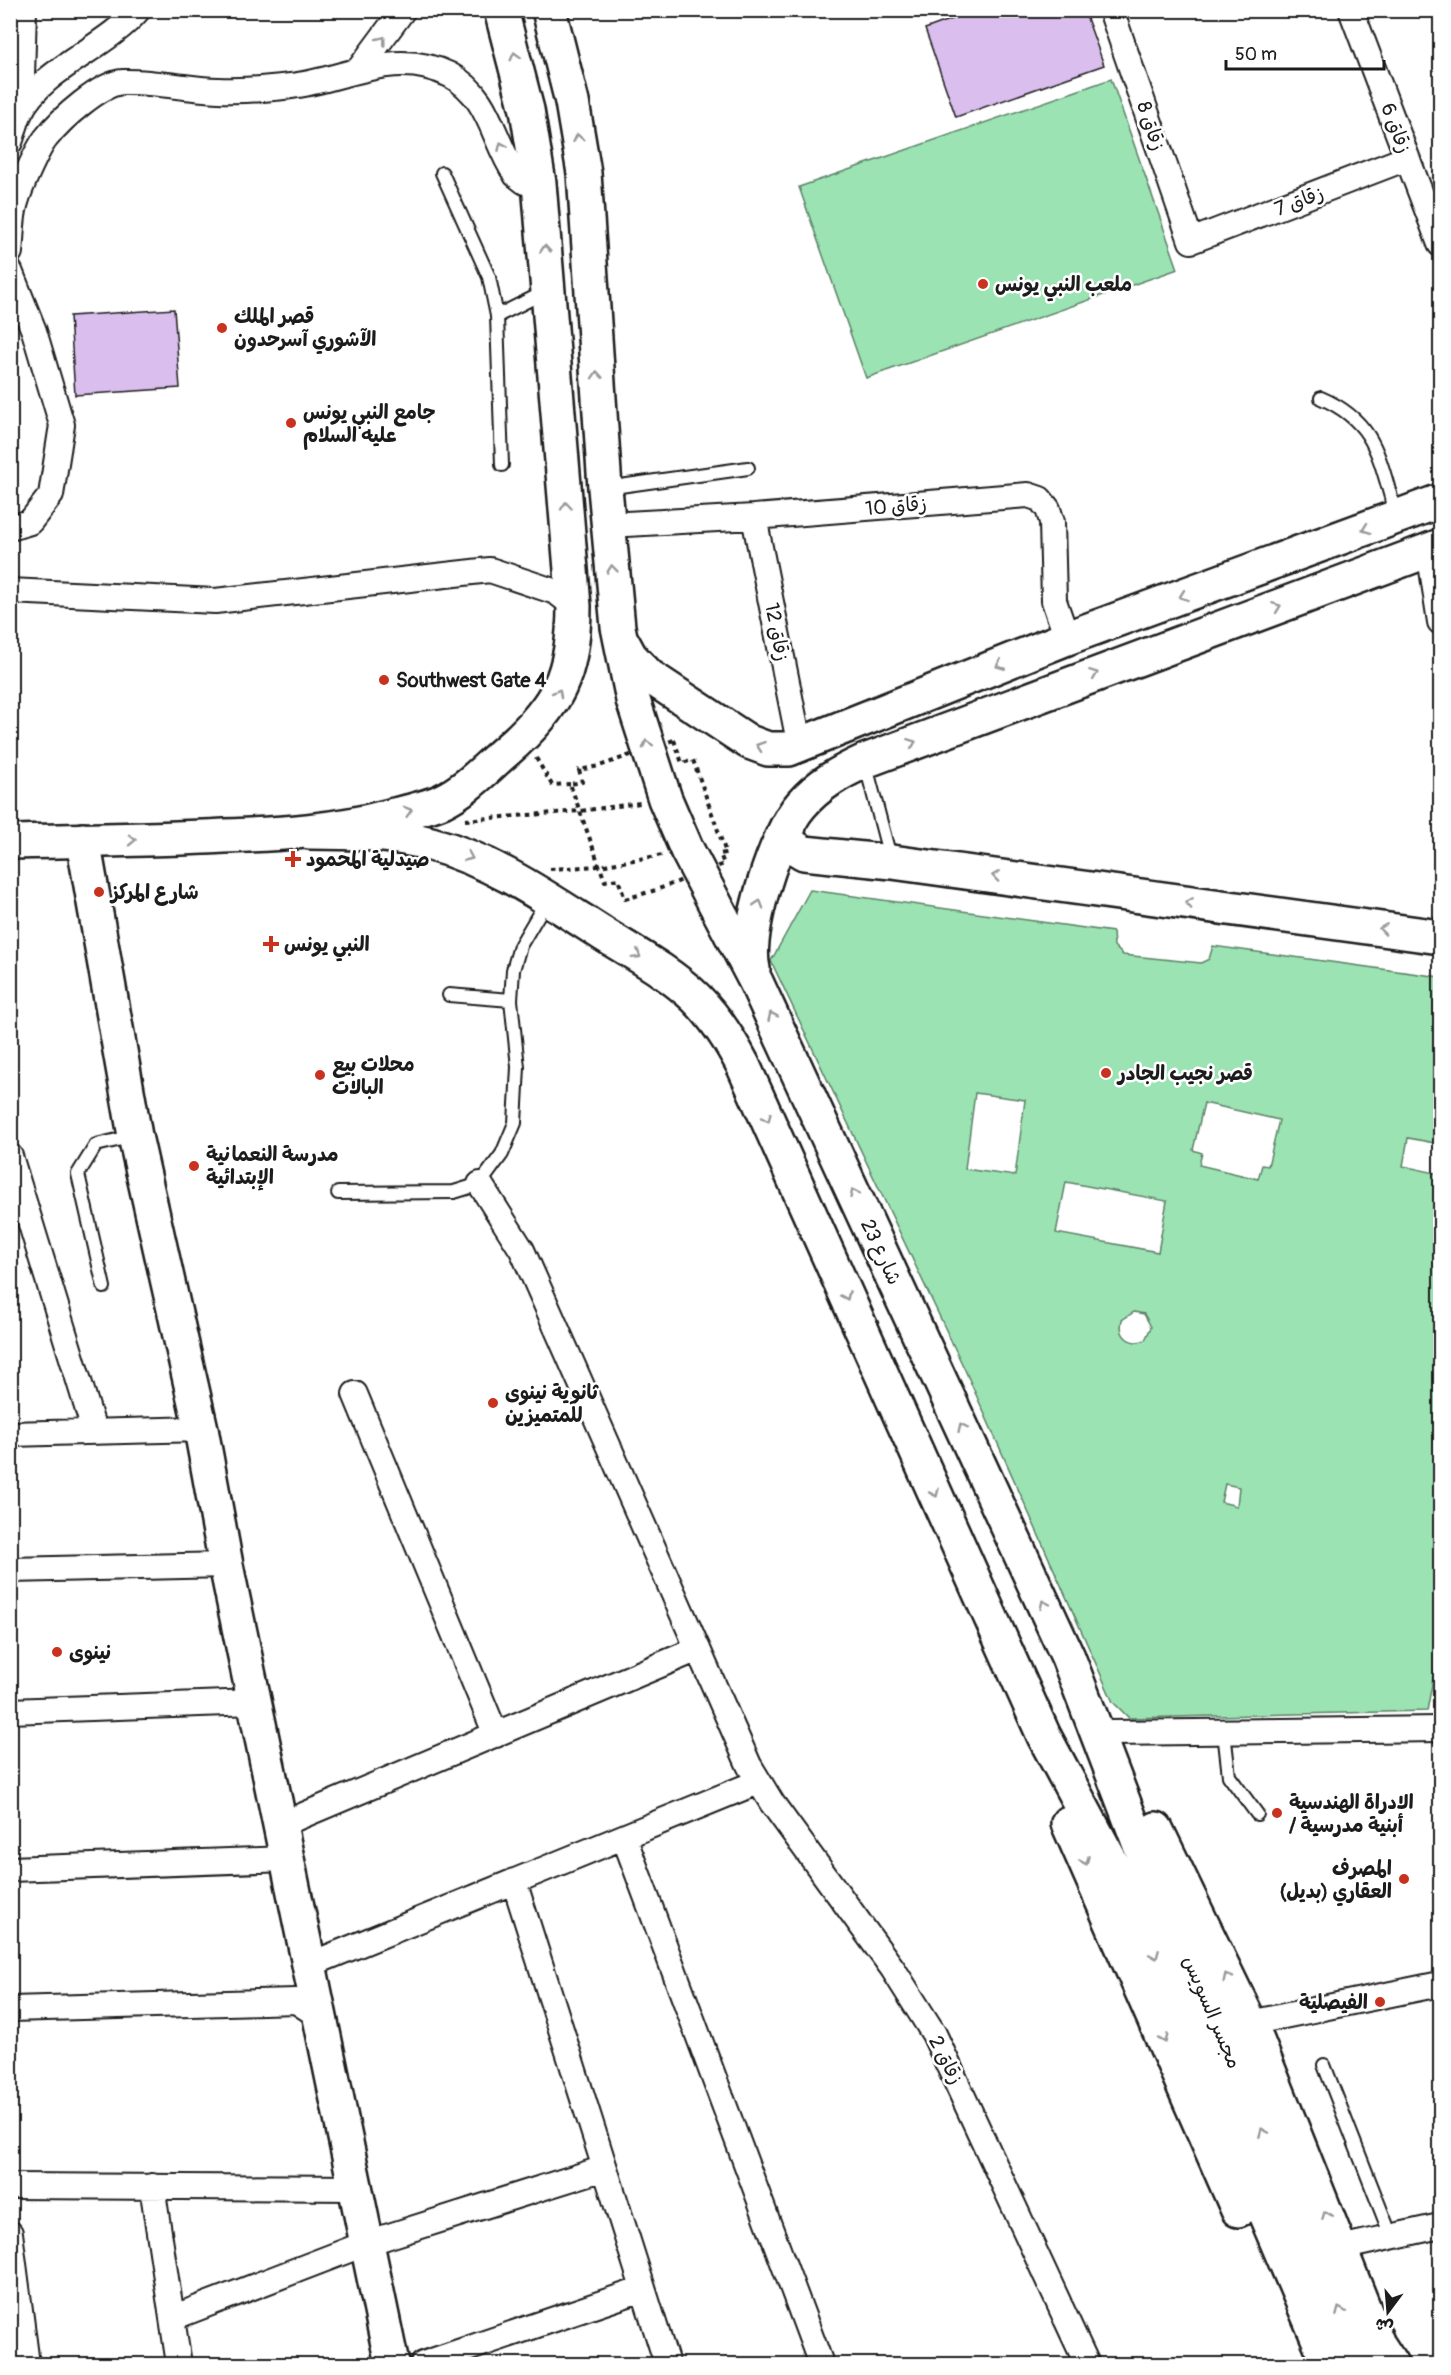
<svg xmlns="http://www.w3.org/2000/svg" width="1451" height="2375" font-family="Pangolin,'Playpen Sans Arabic',sans-serif">
	<rect width="100%" height="100%" fill="#fff"/>
	<filter id="ink" filterUnits="userSpaceOnUse"><feTurbulence type="fractalNoise" baseFrequency=".0167" numOctaves="2"/><feDisplacementMap in="SourceGraphic" scale="12" xChannelSelector="R" yChannelSelector="G"/><feConvolveMatrix kernelMatrix="1 2 1 2 8 2 1 2 1" color-interpolation-filters="sRGB"/></filter>
	<g filter="url(#ink)">
		<path fill="#9be3b2" stroke="#5c8067" stroke-width="1.5" fill-rule="evenodd" d="M1111,79L1178,269L866,378L799,187Z
			M810,890L1113,932L1114,946L1123,955L1201,963L1209,959L1213,946L1440,977V1144L1408,1138L1403,1166L1440,1174V1641L1427,1711L1129,1718L1113,1702L965,1370L771,961ZM975,1093L1025,1100L1015,1176L965,1169ZM1204,1103L1279,1120L1268,1166L1262,1165L1258,1179L1199,1165L1202,1153L1193,1150ZM1066,1182L1167,1201L1158,1252L1056,1233ZM1134,1312L1144,1314L1151,1327L1145,1340C1130,1346 1118,1336 1122,1320ZM1225,1484L1239,1487L1237,1506L1221,1502Z"/>
		<path fill="#dabeed" stroke="#1c1c1c" stroke-width="1.5" d="M977,10H1084L1104,65L956,117L925,29Z
			M174,309L180,388L75,395L70,316Z"/>
		<g fill="none" stroke-linecap="round" stroke-linejoin="round">
			<g stroke="#1c1c1c" stroke-width="16">
				<path id="lane" d="M442,173L489,277L497,316
					M1321,398C1379,423 1379,462 1397,517
					M502,465L497,316L545,292
					M606,488L748,468
					M865,762L891,861
					M449,995L511,1000
					M338,1193L454,1192L480,1184L502,1154L515,1123L518,1067L511,1000L513,970L520,946L547,900
					M104,1287L78,1174L96,1145L134,1136
					M1224,1732L1229,1776L1257,1814
					M1324,2065L1391,2236"/>
			</g>
			<g stroke="#1c1c1c" stroke-width="28">
				<path id="street" d="M1111,10L1191,241L1407,158
					M1351,10L1440,244
					M360,68L403,10
					M21,109L24,10
					M10,142C14,132 16,120 21,111C41,70 107,47 138,10
					M10,252C12,236 11,217 16,202C20,188 38,147 47,137C61,119 101,83 123,82C155,81 187,89 218,90C243,91 267,89 291,86C345,80 394,47 450,75C491,97 492,140 516,175L525,182L539,183
					M10,271L34,331L62,425L51,495L30,522L10,528
					M754,517L800,747
					M608,525L754,517L1028,495L1040,499L1048,509L1052,522L1054,601L1067,638
					M1429,550L1440,622
					M10,591L215,601L490,570L556,592L574,606
					M10,1156L94,1430
					M480,1184L522,1250L749,1765L772,1803L893,1969L934,2034L1087,2364
					M355,1394L496,1735
					M10,1434L201,1429
					M10,1570L226,1565
					M10,1711L254,1702
					M1110,1733L1440,1729
					M280,1825L698,1649
					M624,1837L821,2364
					M10,1869L287,1859
					M514,1881L667,2364
					M309,1965L758,1782
					M10,2009L296,2001L319,2016
					M1250,2023L1440,1984
					M10,2186L355,2188
					M152,2186L179,2364
					M10,2233L27,2364
					M1340,2248L1440,2226
					M172,2318L367,2243L605,2168
					M423,2364L643,2289"/>
			</g>
			<g stroke="#1c1c1c" stroke-width="38">
				<path id="secondary" d="M790,823L787,834L789,844L804,853L892,862L1440,937
					M83,840L135,1136L201,1429L226,1565L392,2364"/>
			</g>
			<g stroke="#1c1c1c" stroke-width="38">
				<path id="primary" d="M549,10L572,102L584,173L605,488L618,627L633,700L665,799L687,850L756,982L1068,1657L1140,1845L1363,2364
					M623,643L630,656L649,676L749,742L768,749H789L1067,638L1440,501
					M309,832C350,832 391,833 431,844C494,861 548,899 603,934C635,954 669,972 696,998C716,1018 730,1040 743,1065L1044,1736L1132,1901L1329,2364
					M10,842C82,840 153,840 224,836C281,834 334,831 390,816C407,812 426,808 442,801C467,789 486,768 506,751C558,706 574,674 574,606L539,183L527,110L501,10
					M753,969C744,932 776,833 801,805C819,784 841,772 865,761L1440,546
					M1068,1823L1238,2210
					M1156,1829L1250,2023L1378,2344L1391,2364"/>
			</g>
			<path stroke="#1c1c1c" stroke-width="4" stroke-dasharray="4.5 4.5" stroke-linecap="butt" d="M674,740L682,763L693,760L726,853L720,854L724,864L656,890L625,899L618,879L605,881L570,784L582,782L579,770L599,766Z
				M536,758L552,785L570,784
				M465,820L580,811L640,803
				M550,869L600,866L662,855"/>
			<use href="#lane" stroke="#fff" stroke-width="12"/>
			<use href="#street" stroke="#fff" stroke-width="24"/>
			<use href="#secondary" stroke="#fff" stroke-width="33"/>
			<use href="#primary" stroke="#fff" stroke-width="33"/>
		</g>
		<defs><path id="oneway-chevron" d="M-2-3.5L2.5 0L-2 3.5" fill="none" stroke-width="1.6" stroke-linecap="round" stroke-linejoin="round" transform="scale(1.5)"/></defs>
		<g stroke="#999">
			<use href="#oneway-chevron" transform="translate(382 40) rotate(-52)"/>
			<use href="#oneway-chevron" transform="translate(515 56) rotate(-105)"/>
			<use href="#oneway-chevron" transform="translate(578 138) rotate(-100)"/>
			<use href="#oneway-chevron" transform="translate(502 146) rotate(-114)"/>
			<use href="#oneway-chevron" transform="translate(545 249) rotate(-95)"/>
			<use href="#oneway-chevron" transform="translate(597 375) rotate(-94)"/>
			<use href="#oneway-chevron" transform="translate(566 506) rotate(-95)"/>
			<use href="#oneway-chevron" transform="translate(1366 529) rotate(160)"/>
			<use href="#oneway-chevron" transform="translate(612 569) rotate(-96)"/>
			<use href="#oneway-chevron" transform="translate(1183 596) rotate(160)"/>
			<use href="#oneway-chevron" transform="translate(1277 607) rotate(-21)"/>
			<use href="#oneway-chevron" transform="translate(1000 665) rotate(158)"/>
			<use href="#oneway-chevron" transform="translate(1094 674) rotate(-21)"/>
			<use href="#oneway-chevron" transform="translate(558 693) rotate(-61)"/>
			<use href="#oneway-chevron" transform="translate(912 743) rotate(-21)"/>
			<use href="#oneway-chevron" transform="translate(647 744) rotate(-107)"/>
			<use href="#oneway-chevron" transform="translate(760 746) rotate(-161)"/>
			<use href="#oneway-chevron" transform="translate(408 811) rotate(-16)"/>
			<use href="#oneway-chevron" transform="translate(132 840) rotate(-1)"/>
			<use href="#oneway-chevron" transform="translate(469 857) rotate(24)"/>
			<use href="#oneway-chevron" transform="translate(996 876) rotate(-172)"/>
			<use href="#oneway-chevron" transform="translate(1189 903) rotate(-172)"/>
			<use href="#oneway-chevron" transform="translate(759 904) rotate(-73)"/>
			<use href="#oneway-chevron" transform="translate(1383 929) rotate(-172)"/>
			<use href="#oneway-chevron" transform="translate(637 955) rotate(32)"/>
			<use href="#oneway-chevron" transform="translate(772 1016) rotate(-115)"/>
			<use href="#oneway-chevron" transform="translate(767 1118) rotate(66)"/>
			<use href="#oneway-chevron" transform="translate(854 1193) rotate(-115)"/>
			<use href="#oneway-chevron" transform="translate(846 1296) rotate(66)"/>
			<use href="#oneway-chevron" transform="translate(962 1427) rotate(-115)"/>
			<use href="#oneway-chevron" transform="translate(935 1493) rotate(66)"/>
			<use href="#oneway-chevron" transform="translate(1044 1604) rotate(-115)"/>
			<use href="#oneway-chevron" transform="translate(1085 1861) rotate(66)"/>
			<use href="#oneway-chevron" transform="translate(1155 1955) rotate(67)"/>
			<use href="#oneway-chevron" transform="translate(1227 1977) rotate(-116)"/>
			<use href="#oneway-chevron" transform="translate(1164 2039) rotate(66)"/>
			<use href="#oneway-chevron" transform="translate(1263 2132) rotate(-113)"/>
			<use href="#oneway-chevron" transform="translate(1326 2215) rotate(-112)"/>
			<use href="#oneway-chevron" transform="translate(1340 2311) rotate(-113)"/>
		</g>
	</g>
	<g fill="#c8321e" stroke="#fff" stroke-width="2">
		<circle cx="983" cy="284" r="6"/>
		<circle cx="222" cy="328" r="6"/>
		<circle cx="291" cy="423" r="6"/>
		<circle cx="384" cy="680" r="6"/>
		<path d="M290 850h6v6h6v6h-6v6h-6v-6h-6v-6h6z"/>
		<circle cx="99" cy="892" r="6"/>
		<path d="M268 935h6v6h6v6h-6v6h-6v-6h-6v-6h6z"/>
		<circle cx="1106" cy="1073" r="6"/>
		<circle cx="320" cy="1075" r="6"/>
		<circle cx="194" cy="1166" r="6"/>
		<circle cx="493" cy="1403" r="6"/>
		<circle cx="57" cy="1652" r="6"/>
		<circle cx="1277" cy="1813" r="6"/>
		<circle cx="1404" cy="1879" r="6"/>
		<circle cx="1380" cy="2002" r="6"/>
	</g>
	<g text-anchor="middle" dominant-baseline="central" stroke-width="5" stroke-linejoin="round" paint-order="stroke">
		<g font-size="20" fill="#1c1c1c" stroke="#fff">
			<text transform="translate(1151 126) rotate(71)">زقاق 8</text>
			<text transform="translate(1396 128) rotate(69)">زقاق 6</text>
			<text transform="translate(1299 201) rotate(-21)">زقاق 7</text>
			<text transform="translate(896 506) rotate(-5)">زقاق 10</text>
			<text transform="translate(777 632) rotate(79)">زقاق 12</text>
			<text transform="translate(881 1252) rotate(65)">شارع 23</text>
			<text transform="translate(1212 2012) rotate(67)">مجسر السويس</text>
			<text transform="translate(946 2060) rotate(63)">زقاق 2</text>
		</g>
		<g font-size="20" font-weight="bold" fill="#1c1c1c" stroke="#fff" text-anchor="start">
			<text x="995" y="284">ملعب النبي يونس</text>
			<text x="234" y="316">قصر الملك<tspan x="234" dy="23">الآشوري آسرحدون</tspan></text>
			<text x="303" y="412">جامع النبي يونس<tspan x="303" dy="23">عليه السلام</tspan></text>
			<text x="396" y="680">Southwest Gate 4</text>
			<text x="306" y="859">صيدلية المحمود</text>
			<text x="111" y="892">شارع المركز</text>
			<text x="284" y="944">النبي يونس</text>
			<text x="332" y="1064">محلات بيع<tspan x="332" dy="23">البالات</tspan></text>
			<text x="1118" y="1073">قصر نجيب الجادر</text>
			<text x="206" y="1154">مدرسة النعمانية<tspan x="206" dy="23">الإبتدائية</tspan></text>
			<text x="505" y="1392">ثانوية نينوى<tspan x="505" dy="23">للمتميزين</tspan></text>
			<text x="69" y="1652">نينوى</text>
			<text x="1289" y="1802">الادراة الهندسية<tspan x="1289" dy="23">/ أبنية مدرسية</tspan></text>
			<text x="1392" y="1868" text-anchor="end">المصرف<tspan x="1392" dy="23">العقاري (بديل)</tspan></text>
			<text x="1368" y="2002" text-anchor="end">الفيصلية</text>
		</g>
	</g>
	<rect width="1451" height="2375" fill="none" stroke="#fff" stroke-width="36"/>
	<rect x="18" y="18" width="1415" height="2339" fill="none" stroke="#1c1c1c" stroke-width="2" filter="url(#ink)"/>
	<g transform="translate(1388 2312) rotate(196)" stroke="#ffffff" stroke-width="4.5" paint-order="stroke">
	<path d="M0-4.5L10 22L0 15L-10 22Z" fill="#1c1c1c"/>
	<text y="-9" font-size="16" font-weight="bold" text-anchor="middle" fill="#1c1c1c">ش</text>
	</g>
	<path d="M1226 60v9h158v-9" fill="none" stroke="#1c1c1c" stroke-width="3"/>
	<text x="1235" y="60" font-size="18" fill="#1c1c1c" stroke="#ffffff" stroke-width="4.5" paint-order="stroke">50 m</text>
</svg>
